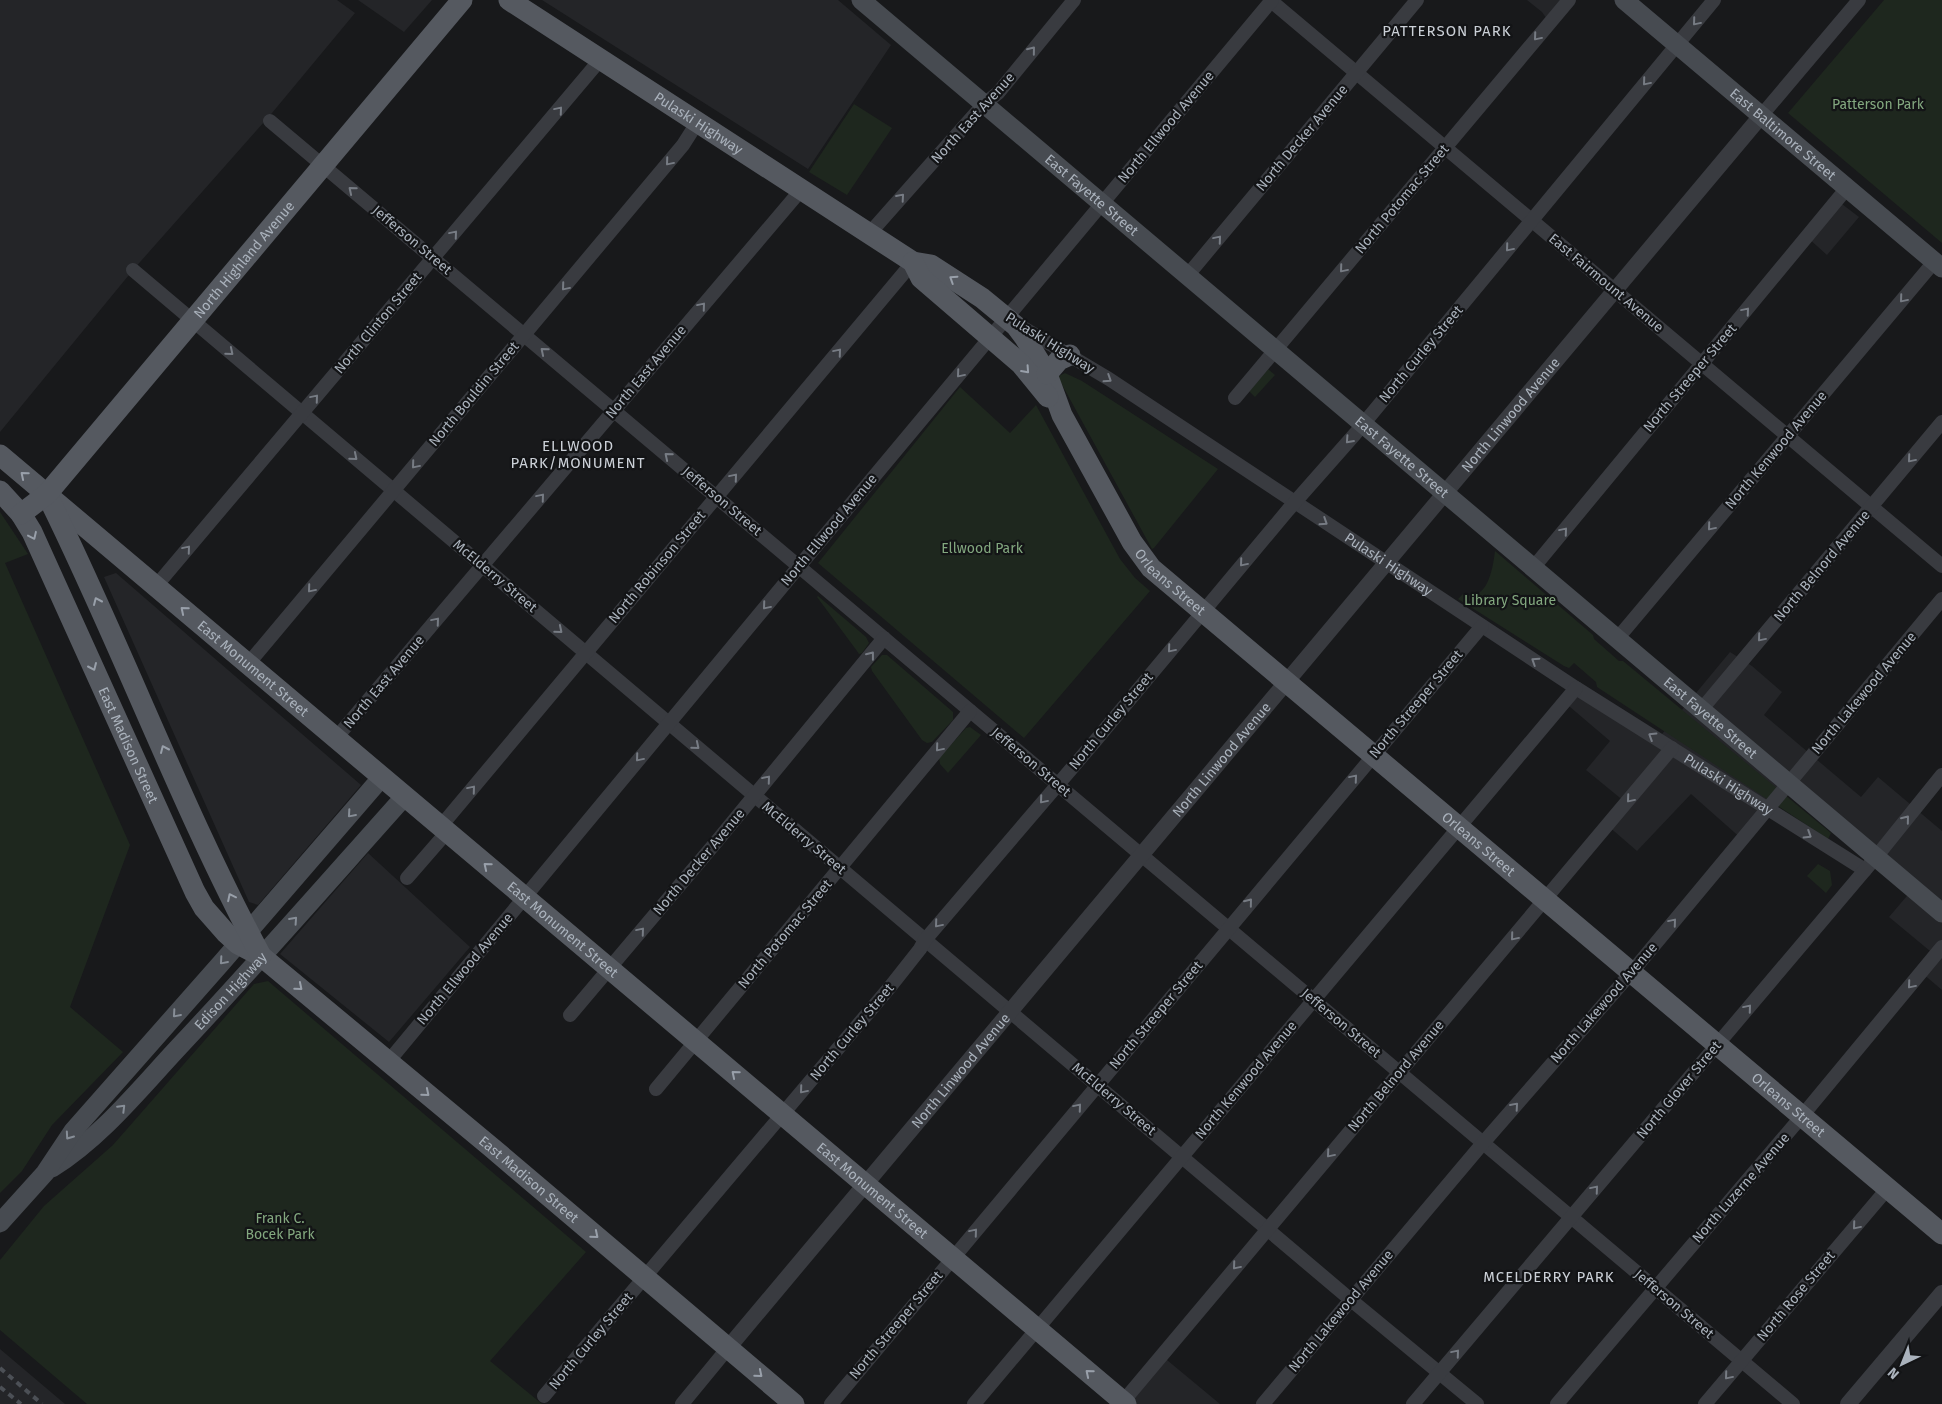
<svg xmlns="http://www.w3.org/2000/svg" width="1942" height="1404" font-family="'Fira Sans',sans-serif">
	<rect width="100%" height="100%" fill="#18191b"/>
	<path fill="#242528" d="M0,0H337L355,13L272,113L133,270L0,432Z
		M358,0H432L404,32Z
		M542,0H838L891,45L808,169Z
		M1527,0H1567L1549,22L1542,12Z
		M1838,201L1859,217L1827,255L1807,237Z
		M116,573L361,785L258,905L249,902L104,577Z
		M1730,652L1752,666L1782,692L1764,715L1861,797L1878,777L1942,831V990L1922,973L1936,956L1889,917L1912,890L1790,785L1743,840L1691,794L1637,851L1607,825L1625,802L1586,770L1610,741L1563,701L1575,687L1657,740Z
		M368,853L470,947L389,1042L280,954Z
		M0,1349L65,1404H0Z
		M1161,1355L1220,1404H1121Z"/>
	<path fill="#1e271e" d="M1884,0H1942V243L1788,113Z
		M854,104L892,128L847,195L809,172Z
		M1268,369L1275,375L1255,397L1249,391Z
		M1065,373L1082,381L1218,469L1154,548L1152,549L1060,381L1059,376Z
		M960,387L1010,433L1036,405L1120,559L1135,578L1150,591L1024,738L818,563Z
		M0,512L28,554L5,563L130,845L70,1007L123,1052L52,1125L22,1171L0,1193Z
		M1495,551L1593,635L1594,639L1619,661H1623L1831,833L1828,839L1597,687L1596,682L1574,663L1569,668L1564,666L1458,599L1463,594C1488,603 1493,567 1495,551Z
		M818,596L866,637L869,643L862,653L859,654L857,651L817,597Z
		M882,655H887L953,712V720L932,742L927,743L922,740L872,671L871,667Z
		M970,727L981,735L948,773L940,764L939,758L966,728Z
		M1818,864L1830,871L1832,885L1826,893L1807,876Z
		M268,981L586,1252L490,1361L542,1404H87L0,1330V1260L44,1206L113,1145L254,984Z"/>
	<g fill="none" stroke-linecap="round" stroke-linejoin="round">
		<g stroke="#393b40" stroke-width="14">
			<path d="M1270,0L1942,566"/>
			<path d="M1761,116L1859,0"/>
			<path d="M270,121L1793,1404"/>
			<path d="M869,234L984,104L998,93L1074,0"/>
			<path d="M133,270L1351,1300L1477,1404"/>
			<path d="M1187,276L1417,0"/>
			<path id="s1" d="M1020,326L1109,379L1576,688L1865,870"/>
			<path d="M1235,398L1569,0"/>
			<path d="M1533,568L1847,188"/>
			<path d="M156,586L600,60"/>
			<path d="M1617,639L1934,262"/>
			<path d="M248,664L683,145L697,123"/>
			<path d="M1701,710L1942,422"/>
			<path d="M336,738L801,190"/>
			<path d="M441,826L913,262"/>
			<path d="M407,878L447,832"/>
			<path d="M570,1015L717,841L884,638"/>
			<path d="M388,1062L791,576L1272,0"/>
			<path d="M656,1089L970,711"/>
			<path d="M544,1396L890,987L920,949L925,940L1096,740L1288,510L1355,434L1714,0"/>
			<path d="M682,1404L728,1348"/>
			<path d="M831,1404L1482,626"/>
			<path d="M974,1404L1576,688"/>
			<path d="M1121,1404L1672,748"/>
			<path d="M1263,1404L1483,1143L1631,973L1942,599"/>
			<path d="M1413,1404L1876,857L1942,775"/>
			<path d="M1557,1404L1802,1116L1942,947"/>
			<path d="M1705,1404L1888,1188"/>
		</g>
		<g stroke="#393b40" stroke-width="16">
			<path id="s2" d="M728,1348L1761,116"/>
			<path d="M1848,1404L1942,1293"/>
		</g>
		<g stroke="#474b51" stroke-width="19">
			<path id="s3" d="M861,0L1942,913"/>
			<path id="s4" d="M1624,0L1942,268"/>
			<path id="s5" d="M52,1168C100,1138 138,1091 176,1050C254,967 329,881 405,796"/>
			<path d="M0,1223L45,1173L73,1131L223,961L382,777"/>
		</g>
		<g stroke="#555960" stroke-width="21">
			<path id="s6" d="M509,0L913,262L931,265L982,298L1016,326L1025,338L1047,374L1062,415L1132,542L1151,568L1942,1234"/>
			<path d="M913,262L921,278L1021,364L1048,397"/>
			<path d="M1047,374L1059,360L1070,355"/>
			<path id="s7" d="M0,455L1126,1404"/>
			<path id="s8" d="M0,491L21,514L32,532L195,892L204,908L226,933L238,944L261,956L491,1147L794,1404"/>
			<path d="M50,501C124,651 182,809 261,956"/>
			<path id="s9" d="M21,514L47,494L462,0"/>
		</g>
		<path stroke="#4c5056" stroke-width="4" stroke-dasharray="6 5" stroke-linecap="butt" d="M0,1368L42,1404
			M0,1387L21,1404"/>
	</g>
	<defs><path id="oneway-chevron" d="M-2-3.5L2.5 0L-2 3.5" fill="none" stroke-width="1.6" stroke-linecap="round" stroke-linejoin="round" transform="scale(1.25)"/></defs>
	<g stroke="#777c84">
		<use href="#oneway-chevron" transform="translate(1696 22) rotate(130)"/>
		<use href="#oneway-chevron" transform="translate(1537 37) rotate(130)"/>
		<use href="#oneway-chevron" transform="translate(1032 50) rotate(-51)"/>
		<use href="#oneway-chevron" transform="translate(1646 82) rotate(130)"/>
		<use href="#oneway-chevron" transform="translate(559 110) rotate(-50)"/>
		<use href="#oneway-chevron" transform="translate(669 162) rotate(130)"/>
		<use href="#oneway-chevron" transform="translate(352 190) rotate(-140)"/>
		<use href="#oneway-chevron" transform="translate(901 197) rotate(-49)"/>
		<use href="#oneway-chevron" transform="translate(454 234) rotate(-50)"/>
		<use href="#oneway-chevron" transform="translate(1218 239) rotate(-50)"/>
		<use href="#oneway-chevron" transform="translate(1509 248) rotate(130)"/>
		<use href="#oneway-chevron" transform="translate(1343 269) rotate(130)"/>
		<use href="#oneway-chevron" transform="translate(565 287) rotate(130)"/>
		<use href="#oneway-chevron" transform="translate(1903 299) rotate(130)"/>
		<use href="#oneway-chevron" transform="translate(702 306) rotate(-50)"/>
		<use href="#oneway-chevron" transform="translate(1746 311) rotate(-50)"/>
		<use href="#oneway-chevron" transform="translate(544 351) rotate(-140)"/>
		<use href="#oneway-chevron" transform="translate(230 352) rotate(40)"/>
		<use href="#oneway-chevron" transform="translate(838 352) rotate(-50)"/>
		<use href="#oneway-chevron" transform="translate(960 374) rotate(130)"/>
		<use href="#oneway-chevron" transform="translate(1108 379) rotate(33)"/>
		<use href="#oneway-chevron" transform="translate(315 398) rotate(-50)"/>
		<use href="#oneway-chevron" transform="translate(1349 440) rotate(132)"/>
		<use href="#oneway-chevron" transform="translate(668 456) rotate(-140)"/>
		<use href="#oneway-chevron" transform="translate(354 457) rotate(40)"/>
		<use href="#oneway-chevron" transform="translate(1911 459) rotate(130)"/>
		<use href="#oneway-chevron" transform="translate(415 465) rotate(130)"/>
		<use href="#oneway-chevron" transform="translate(734 477) rotate(-50)"/>
		<use href="#oneway-chevron" transform="translate(541 497) rotate(-50)"/>
		<use href="#oneway-chevron" transform="translate(1324 522) rotate(33)"/>
		<use href="#oneway-chevron" transform="translate(1711 527) rotate(130)"/>
		<use href="#oneway-chevron" transform="translate(1564 531) rotate(-50)"/>
		<use href="#oneway-chevron" transform="translate(187 549) rotate(-50)"/>
		<use href="#oneway-chevron" transform="translate(1243 563) rotate(130)"/>
		<use href="#oneway-chevron" transform="translate(311 589) rotate(130)"/>
		<use href="#oneway-chevron" transform="translate(766 606) rotate(130)"/>
		<use href="#oneway-chevron" transform="translate(436 621) rotate(-50)"/>
		<use href="#oneway-chevron" transform="translate(559 630) rotate(40)"/>
		<use href="#oneway-chevron" transform="translate(1761 638) rotate(130)"/>
		<use href="#oneway-chevron" transform="translate(1171 649) rotate(130)"/>
		<use href="#oneway-chevron" transform="translate(871 655) rotate(-52)"/>
		<use href="#oneway-chevron" transform="translate(1535 661) rotate(-147)"/>
		<use href="#oneway-chevron" transform="translate(1652 736) rotate(-148)"/>
		<use href="#oneway-chevron" transform="translate(696 746) rotate(40)"/>
		<use href="#oneway-chevron" transform="translate(939 748) rotate(130)"/>
		<use href="#oneway-chevron" transform="translate(639 758) rotate(130)"/>
		<use href="#oneway-chevron" transform="translate(1354 778) rotate(-50)"/>
		<use href="#oneway-chevron" transform="translate(767 779) rotate(-50)"/>
		<use href="#oneway-chevron" transform="translate(472 789) rotate(-50)"/>
		<use href="#oneway-chevron" transform="translate(1630 799) rotate(130)"/>
		<use href="#oneway-chevron" transform="translate(1043 800) rotate(130)"/>
		<use href="#oneway-chevron" transform="translate(1906 819) rotate(-51)"/>
		<use href="#oneway-chevron" transform="translate(1808 835) rotate(32)"/>
		<use href="#oneway-chevron" transform="translate(1249 902) rotate(-51)"/>
		<use href="#oneway-chevron" transform="translate(1673 922) rotate(-50)"/>
		<use href="#oneway-chevron" transform="translate(938 924) rotate(130)"/>
		<use href="#oneway-chevron" transform="translate(641 931) rotate(-50)"/>
		<use href="#oneway-chevron" transform="translate(1514 937) rotate(130)"/>
		<use href="#oneway-chevron" transform="translate(1911 985) rotate(130)"/>
		<use href="#oneway-chevron" transform="translate(1748 1008) rotate(-50)"/>
		<use href="#oneway-chevron" transform="translate(803 1090) rotate(130)"/>
		<use href="#oneway-chevron" transform="translate(1515 1106) rotate(-49)"/>
		<use href="#oneway-chevron" transform="translate(1078 1107) rotate(-50)"/>
		<use href="#oneway-chevron" transform="translate(1330 1154) rotate(130)"/>
		<use href="#oneway-chevron" transform="translate(1595 1189) rotate(-50)"/>
		<use href="#oneway-chevron" transform="translate(1856 1226) rotate(130)"/>
		<use href="#oneway-chevron" transform="translate(974 1232) rotate(-50)"/>
		<use href="#oneway-chevron" transform="translate(1236 1266) rotate(130)"/>
		<use href="#oneway-chevron" transform="translate(1456 1353) rotate(-50)"/>
		<use href="#oneway-chevron" transform="translate(1728 1376) rotate(130)"/>
	</g>
	<g stroke="#99a0aa">
		<use href="#oneway-chevron" transform="translate(953 279) rotate(-147)"/>
		<use href="#oneway-chevron" transform="translate(1026 370) rotate(48)"/>
		<use href="#oneway-chevron" transform="translate(24 475) rotate(-140)"/>
		<use href="#oneway-chevron" transform="translate(33 536) rotate(65)"/>
		<use href="#oneway-chevron" transform="translate(97 601) rotate(-114)"/>
		<use href="#oneway-chevron" transform="translate(184 610) rotate(-140)"/>
		<use href="#oneway-chevron" transform="translate(93 667) rotate(66)"/>
		<use href="#oneway-chevron" transform="translate(164 749) rotate(-114)"/>
		<use href="#oneway-chevron" transform="translate(487 866) rotate(-140)"/>
		<use href="#oneway-chevron" transform="translate(231 897) rotate(-116)"/>
		<use href="#oneway-chevron" transform="translate(299 987) rotate(40)"/>
		<use href="#oneway-chevron" transform="translate(735 1074) rotate(-140)"/>
		<use href="#oneway-chevron" transform="translate(426 1093) rotate(40)"/>
		<use href="#oneway-chevron" transform="translate(595 1235) rotate(40)"/>
		<use href="#oneway-chevron" transform="translate(1089 1373) rotate(-140)"/>
		<use href="#oneway-chevron" transform="translate(759 1374) rotate(40)"/>
	</g>
	<g stroke="#878e97">
		<use href="#oneway-chevron" transform="translate(351 814) rotate(131)"/>
		<use href="#oneway-chevron" transform="translate(294 920) rotate(-48)"/>
		<use href="#oneway-chevron" transform="translate(223 961) rotate(131)"/>
		<use href="#oneway-chevron" transform="translate(176 1014) rotate(131)"/>
		<use href="#oneway-chevron" transform="translate(122 1108) rotate(-45)"/>
		<use href="#oneway-chevron" transform="translate(69 1136) rotate(125)"/>
	</g>
	<g text-anchor="middle" dominant-baseline="central" stroke-width="4.5" stroke-linejoin="round" paint-order="stroke">
		<g font-size="14" fill="#83a87f" stroke="#131416">
			<text x="1878" y="104">Patterson Park</text>
			<text x="982" y="548">Ellwood Park</text>
			<text x="1510" y="600">Library Square</text>
			<text x="280" y="1218">Frank C.<tspan x="280" dy="16">Bocek Park</tspan></text>
		</g>
		<g font-size="14" fill="#aab2bc" stroke="#131416">
			<text transform="translate(973 118) rotate(-48)">North East Avenue</text>
			<text stroke="none"><textPath href="#s6" startOffset="226">Pulaski Highway</textPath></text>
			<text transform="translate(1166 127) rotate(-50)">North Ellwood Avenue</text>
			<text stroke="none"><textPath href="#s4" startOffset="208">East Baltimore Street</textPath></text>
			<text transform="translate(1302 138) rotate(-50)">North Decker Avenue</text>
			<text stroke="none"><textPath href="#s3" startOffset="302">East Fayette Street</textPath></text>
			<text transform="translate(1402 199) rotate(-50)">North Potomac Street</text>
			<text transform="translate(412 240) rotate(40)">Jefferson Street</text>
			<text stroke="none"><textPath href="#s9" startOffset="339">North Highland Avenue</textPath></text>
			<text transform="translate(1606 283) rotate(40)">East Fairmount Avenue</text>
			<text transform="translate(378 323) rotate(-50)">North Clinton Street</text>
			<text transform="translate(1050 343) rotate(32)">Pulaski Highway</text>
			<text transform="translate(1421 354) rotate(-50)">North Curley Street</text>
			<text transform="translate(646 372) rotate(-50)">North East Avenue</text>
			<text transform="translate(1690 378) rotate(-50)">North Streeper Street</text>
			<text transform="translate(474 394) rotate(-50)">North Bouldin Street</text>
			<text stroke="none"><textPath href="#s2" startOffset="1218">North Linwood Avenue</textPath></text>
			<text transform="translate(1776 450) rotate(-50)">North Kenwood Avenue</text>
			<text stroke="none"><textPath href="#s3" startOffset="708">East Fayette Street</textPath></text>
			<text transform="translate(722 501) rotate(40)">Jefferson Street</text>
			<text transform="translate(829 530) rotate(-50)">North Ellwood Avenue</text>
			<text stroke="none"><textPath href="#s1" startOffset="439">Pulaski Highway</textPath></text>
			<text transform="translate(1822 566) rotate(-50)">North Belnord Avenue</text>
			<text transform="translate(657 567) rotate(-50)">North Robinson Street</text>
			<text transform="translate(495 576) rotate(40)">McElderry Street</text>
			<text stroke="none"><textPath href="#s6" startOffset="906">Orleans Street</textPath></text>
			<text stroke="none"><textPath href="#s7" startOffset="331">East Monument Street</textPath></text>
			<text transform="translate(384 682) rotate(-50)">North East Avenue</text>
			<text transform="translate(1864 693) rotate(-50)">North Lakewood Avenue</text>
			<text transform="translate(1416 704) rotate(-50)">North Streeper Street</text>
			<text stroke="none"><textPath href="#s3" startOffset="1112">East Fayette Street</textPath></text>
			<text transform="translate(1111 721) rotate(-50)">North Curley Street</text>
			<text stroke="none"><textPath href="#s8" startOffset="286">East Madison Street</textPath></text>
			<text stroke="none"><textPath href="#s2" startOffset="768">North Linwood Avenue</textPath></text>
			<text transform="translate(1031 762) rotate(40)">Jefferson Street</text>
			<text stroke="none"><textPath href="#s1" startOffset="844">Pulaski Highway</textPath></text>
			<text transform="translate(804 838) rotate(40)">McElderry Street</text>
			<text stroke="none"><textPath href="#s6" startOffset="1311">Orleans Street</textPath></text>
			<text transform="translate(699 862) rotate(-50)">North Decker Avenue</text>
			<text stroke="none"><textPath href="#s7" startOffset="736">East Monument Street</textPath></text>
			<text transform="translate(785 934) rotate(-50)">North Potomac Street</text>
			<text transform="translate(465 969) rotate(-50)">North Ellwood Avenue</text>
			<text stroke="none"><textPath href="#s5" startOffset="252">Edison Highway</textPath></text>
			<text transform="translate(1604 1003) rotate(-49)">North Lakewood Avenue</text>
			<text transform="translate(1156 1015) rotate(-50)">North Streeper Street</text>
			<text transform="translate(1341 1023) rotate(40)">Jefferson Street</text>
			<text transform="translate(852 1032) rotate(-50)">North Curley Street</text>
			<text stroke="none"><textPath href="#s2" startOffset="362">North Linwood Avenue</textPath></text>
			<text transform="translate(1396 1076) rotate(-50)">North Belnord Avenue</text>
			<text transform="translate(1246 1080) rotate(-50)">North Kenwood Avenue</text>
			<text transform="translate(1679 1090) rotate(-50)">North Glover Street</text>
			<text transform="translate(1114 1099) rotate(40)">McElderry Street</text>
			<text stroke="none"><textPath href="#s6" startOffset="1716">Orleans Street</textPath></text>
			<text stroke="none"><textPath href="#s8" startOffset="890">East Madison Street</textPath></text>
			<text transform="translate(1741 1188) rotate(-49)">North Luzerne Avenue</text>
			<text stroke="none"><textPath href="#s7" startOffset="1141">East Monument Street</textPath></text>
			<text transform="translate(1796 1296) rotate(-50)">North Rose Street</text>
			<text transform="translate(1674 1304) rotate(40)">Jefferson Street</text>
			<text transform="translate(1341 1311) rotate(-50)">North Lakewood Avenue</text>
			<text transform="translate(896 1325) rotate(-50)">North Streeper Street</text>
			<text transform="translate(591 1341) rotate(-50)">North Curley Street</text>
		</g>
		<g font-size="15" letter-spacing="1" fill="#cbd0d7" stroke="#131416">
			<text x="1447" y="31">PATTERSON PARK</text>
			<text x="578" y="446">ELLWOOD<tspan x="578" dy="17">PARK/MONUMENT</tspan></text>
			<text x="1549" y="1277">MCELDERRY PARK</text>
		</g>
	</g>
	<g transform="translate(1902 1364) rotate(223)" stroke="#131416" stroke-width="4" paint-order="stroke">
	<path d="M0-4L9 19L0 12L-9 19Z" fill="#aab2bc"/>
	<text y="-8" font-size="14" font-weight="bold" text-anchor="middle" fill="#aab2bc">N</text>
	</g>
</svg>
